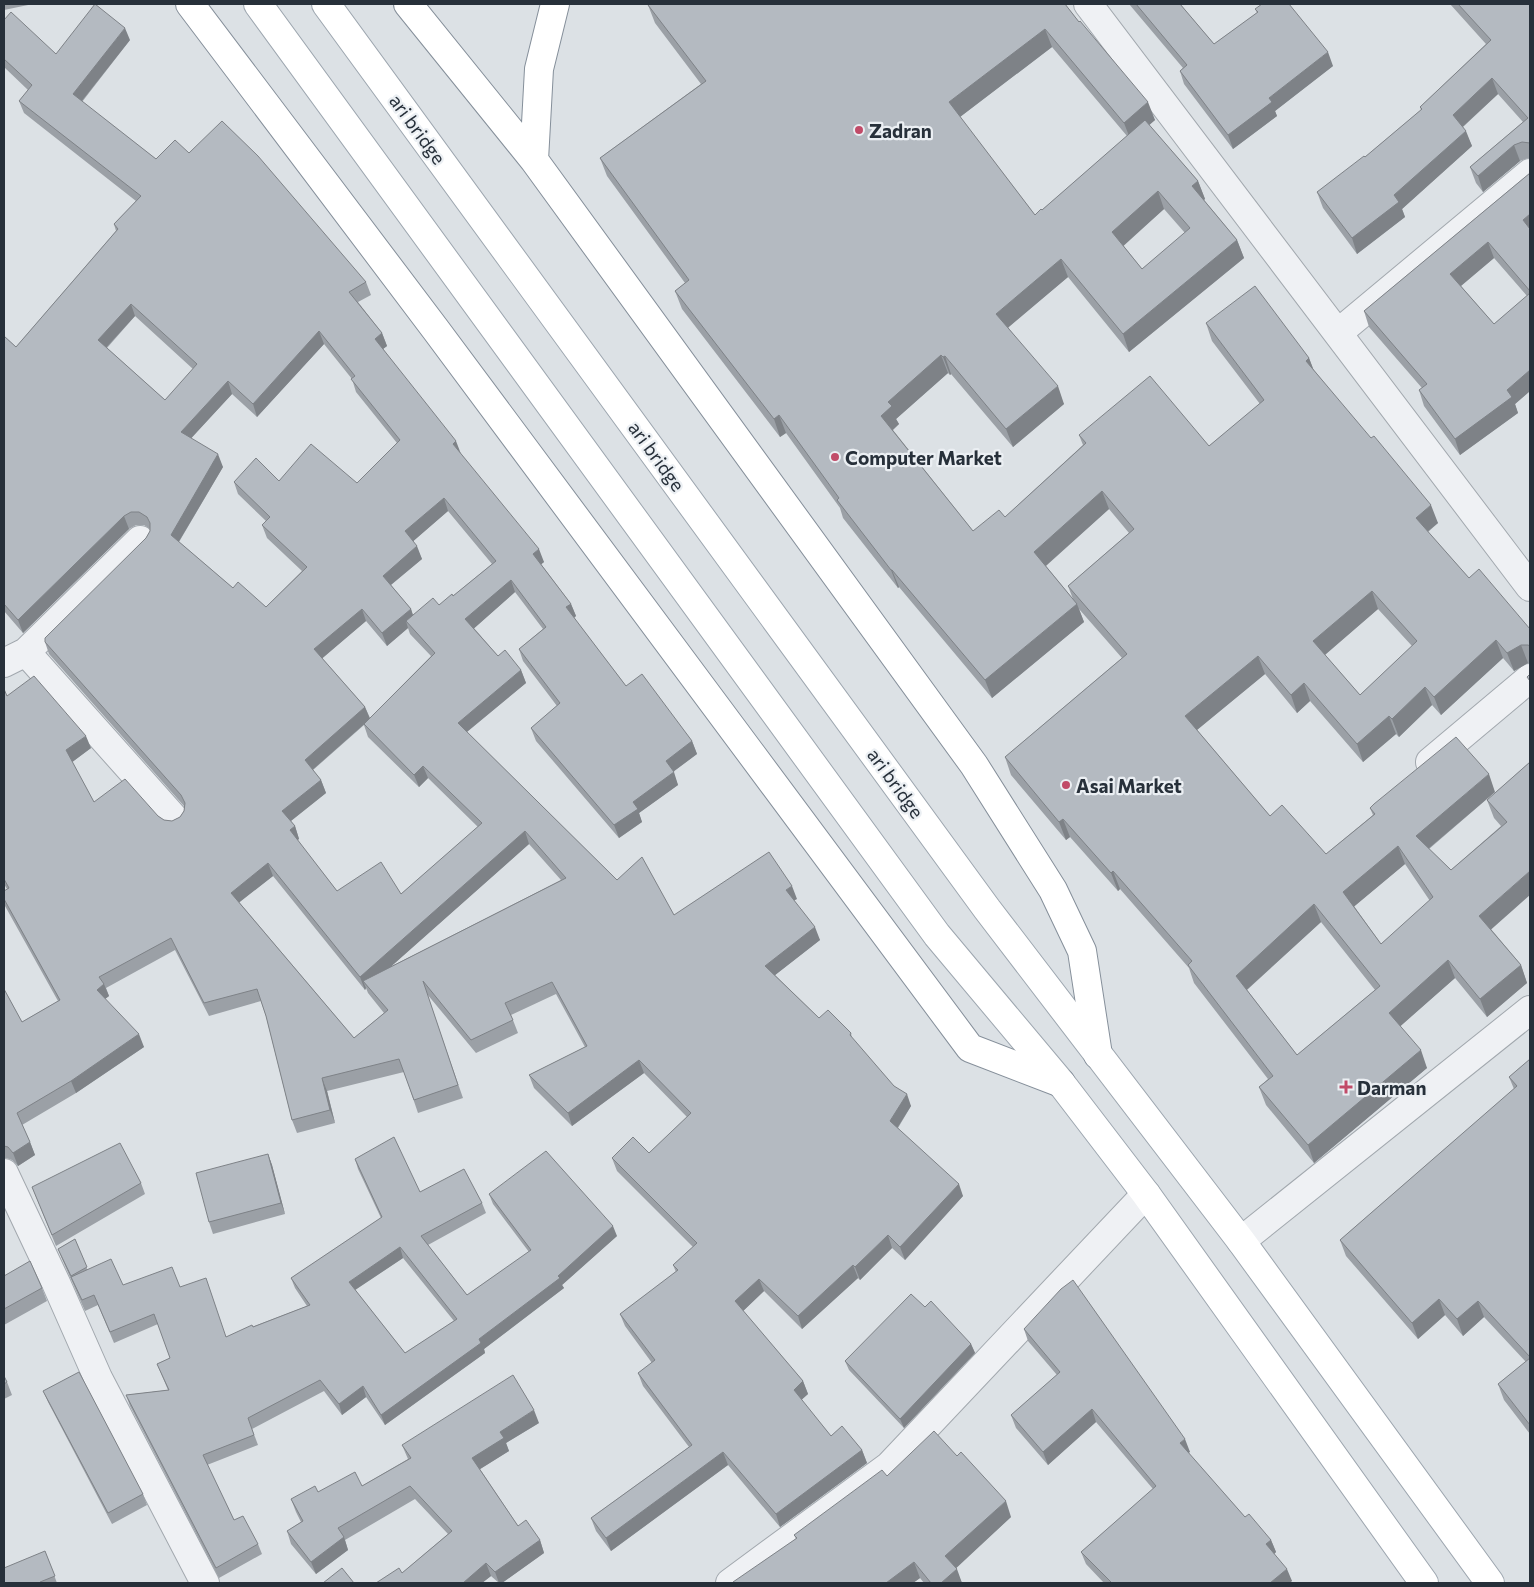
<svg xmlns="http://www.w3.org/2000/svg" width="1534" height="1587" font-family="Commissioner,sans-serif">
	<rect width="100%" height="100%" fill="#dce1e5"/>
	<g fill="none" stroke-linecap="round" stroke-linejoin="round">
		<g stroke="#a2a8ae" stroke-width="30">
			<path id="street" d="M1088,4L1530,587
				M1338,333L1530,173
				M26,652L174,818
				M4,663L26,652L140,540
				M1430,762L1530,678
				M4,1173L56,1283L98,1378L205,1583
				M1241,1241L1530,1010
				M730,1583L889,1466L1146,1194"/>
		</g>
		<g stroke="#9da6af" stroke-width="30">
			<path id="primary" d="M258,4L937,935L1061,1083L1146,1194L1424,1583
				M326,4L987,909L1241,1241L1490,1583"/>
		</g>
		<g stroke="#858f9a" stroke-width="30">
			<path id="highway" d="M190,4L436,330L970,1048L1061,1083
				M408,4L534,160
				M555,4L539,69L534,160L974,765L1053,890L1082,951L1098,1055"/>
		</g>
		<use href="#street" stroke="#eff1f4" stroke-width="28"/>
		<use href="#primary" stroke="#fff" stroke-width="28"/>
		<use href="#highway" stroke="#fff" stroke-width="28"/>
	</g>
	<path fill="#9ba0a6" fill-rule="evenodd" d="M4,4H33L4,10Z
		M1065,4L1155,120L1149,125L1198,181L1205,199L1204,200L1237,240L1244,258L1129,352L1068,277L1008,327L1064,404L1013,447L951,374L950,375L948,373L896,419L899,424L893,430L973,531L1005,517L1083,445L1079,435L1209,446L1260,404L1212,341L1206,323L1309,358L1313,369L1438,523L1428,532L1469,578L1530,629V663H1528L1514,671L1503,658L1441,715L1432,705L1399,737L1396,734L1363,762L1310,701L1297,713L1265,674L1197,730L1270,816L1326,854L1373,815L1370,808L1495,792L1429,849L1451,870L1501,826L1494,818L1487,800L1530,762L1491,929L1521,965L1527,983L1487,1017L1455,978L1400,1026L1427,1068L1314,1163L1266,1105L1259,1087L1268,1079L1194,983L1189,968L1120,889L1118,891L1070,837L1066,840L1011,775L1005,757L1122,658L1079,609L1084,622L992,698L899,587L898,588L843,518L840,508L786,433L780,437L682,309L675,291L685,283L607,176L600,158L701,84L655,23L648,5ZM1052,47L1127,136L1042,210L1035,215L960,117ZM1164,209L1185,233L1142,269L1123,245ZM1109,509L1129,533L1068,586L1073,599L1046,566ZM1378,609L1412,646L1360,695L1325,655ZM1405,864L1430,901L1381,944L1354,906ZM1321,922L1375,990L1297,1055L1247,990Z
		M1129,4H1180L1214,44L1257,13L1255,9L1333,66L1275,111L1277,116L1233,149L1184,84L1180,71L1183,68Z
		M1450,4H1530V158H1528L1520,161L1483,192L1476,183L1470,167L1523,122L1498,94L1463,127L1472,146L1402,209L1405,217L1357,254L1323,208L1317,192L1365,157L1421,110L1420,107L1486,44Z
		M4,20L56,54L130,40L82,102L156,159L189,153L366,282L371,295L358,302L382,333L387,346L383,349L461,454L544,562L541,564L571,604L576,616L574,618L626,686L692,741L697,754L673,772L678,785L639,813L642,822L619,838L536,741L531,728L557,706L523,661L519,649L543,629L515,592L474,628L498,656L521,670L526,683L467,732L617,880L674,915L797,899L794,900L820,940L775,975L819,1018L851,1033L852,1038L911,1106L898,1128L963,1196L905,1260L892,1248L860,1280L858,1278L802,1329L764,1291L743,1311L803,1381L808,1394L801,1400L831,1436L862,1450L867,1463L780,1527L728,1465L611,1551L596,1531L591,1518L689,1447L643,1386L638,1373L652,1363L625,1326L620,1314L676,1272L673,1265L693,1247L617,1171L612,1158L649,1153L687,1117L644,1073L572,1126L534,1088L529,1075L585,1047L556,994L511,1015L518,1033L476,1053L427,994L463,1098L418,1113L404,1072L327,1091L335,1123L297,1133L292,1120L266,1016L261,1001L209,1016L175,950L106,988L109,996L105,999L144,1047L76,1093L22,1125L30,1142L35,1155L18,1166L12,1160L6,1158H4V989L22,1022L58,1001L5,906L4,902V891L7,889L4,884V689L7,696L91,748L72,762L94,802L158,816L164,820L172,821L180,817L184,811V806L49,654L45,642L146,538L150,531V529L144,525H136L129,529L23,633L4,611V336L16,347L116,231L114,224L136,201L24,113L19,101L28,90L4,67ZM135,316L193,369L165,400L107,348ZM324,344L352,379L356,392L397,443L357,483L279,481L234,482L238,494L266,521L262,525L267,538L302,571L266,607L233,588L179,542L223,467L191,438L232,394L257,417ZM448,511L492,564L453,596L439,605L413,615L411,609L391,585L422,559L413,541ZM366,621L387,646L408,628L410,634L431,656L370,718L365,707L322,658ZM364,725L368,737L419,787L428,778L478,827L401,894L337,891L297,840L299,839L295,826L291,821L326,793L321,780L313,770ZM529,844L561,880L390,967ZM273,876L365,990L366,988L368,993L384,1013L354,1038L239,902Z
		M1530,173V391L1515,404L1518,413L1460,455L1424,406L1419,390L1422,388L1369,327L1364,311ZM1494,258L1527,296L1494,324L1461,286Z
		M1530,1059V1434L1504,1400L1498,1384L1526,1362L1484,1317L1463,1336L1445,1315L1418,1339L1346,1256L1340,1240L1514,1089L1509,1077Z
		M268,1154L272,1165L285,1214L213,1234L209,1222Z
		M355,1159L420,1192L482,1203L486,1213L428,1245L467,1295L529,1252L493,1204L489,1194L617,1236L562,1285L564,1288L484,1349L485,1353L385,1425L366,1397L342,1415L324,1391L252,1429L258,1445L207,1465L234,1520L258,1544L262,1554L219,1578L130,1406L126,1395L168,1390L157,1364L170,1358L158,1324L114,1343L98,1305L85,1311L62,1259L58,1249L75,1239L87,1269L123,1285L180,1287L226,1337L307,1306L295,1288L291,1278L381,1218L358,1169ZM403,1258L454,1321L405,1353L355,1290Z
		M141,1183L145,1194L56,1246L32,1187Z
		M4,1276L42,1288L47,1301L4,1325Z
		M925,1307L971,1344L975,1353L904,1428L849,1370L845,1361Z
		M1024,1329L1190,1452L1188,1453L1245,1517L1271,1540L1276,1552L1274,1554L1292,1581L1289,1583H1104L1086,1564L1081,1552L1153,1489L1096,1422L1048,1465L1016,1428L1011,1415L1057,1375L1028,1341Z
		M4,1376L7,1382L12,1395L4,1399Z
		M43,1391L143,1494L147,1505L112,1524L48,1402Z
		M539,1423L506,1443L509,1451L480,1469L518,1526L540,1540L544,1553L502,1583H499L491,1576L482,1583H376L402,1573L448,1534L415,1499L345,1540L348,1550L316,1574L291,1544L287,1531L301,1522L296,1512L291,1499L318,1492L362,1486L408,1459L402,1445Z
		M887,1476L1011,1517L955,1568L962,1583H924L920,1578L913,1583H733L796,1539L794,1535Z
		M45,1551L57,1583H4Z"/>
	<path fill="#7e8287" d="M125,28L130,40L77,107L73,94Z
		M1045,29L1052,47L956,120L949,102Z
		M1328,52L1333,66L1275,111L1277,116L1233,149L1228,135L1269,98Z
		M1492,78L1498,94L1458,131L1453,115Z
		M1148,102L1155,120L1131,141L1124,123Z
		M1466,131L1472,146L1402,209L1405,217L1357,254L1352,238L1394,195Z
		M1514,145L1520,161L1483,192L1478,176Z
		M1198,181L1205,199L1199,204L1192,186Z
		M1158,191L1164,209L1119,250L1112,232Z
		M1530,214V235L1523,220Z
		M1237,240L1244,258L1129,352L1123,334Z
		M1488,242L1494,258L1456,290L1450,274Z
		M1061,259L1068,277L1003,332L996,314Z
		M131,304L135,316L102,352L98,340Z
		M319,331L324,344L257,417L253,404Z
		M382,333L387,346L379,352L375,339Z
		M941,355L948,373L896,419L899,424L888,434L881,416L888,402Z
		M945,356L951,374L950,375L943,357Z
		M1309,358L1316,376L1306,361Z
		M1530,370V391L1515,404L1518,413L1460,455L1455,439L1507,390Z
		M228,381L232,394L185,445L181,432Z
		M1058,386L1064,404L1013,447L1006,429Z
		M779,415L786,433L780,437L774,419Z
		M456,441L461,454L453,444Z
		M218,454L223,467L175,548L171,535Z
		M1102,491L1109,509L1041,570L1034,552Z
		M444,498L448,511L410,544L405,531Z
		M1431,505L1438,523L1422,536L1416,518Z
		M124,516L129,529L23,633L18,620Z
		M417,546L422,559L387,588L383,576Z
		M539,549L544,562L538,567L533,554Z
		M891,570H892L899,587L898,588Z
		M511,580L515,592L470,632L465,619Z
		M1372,591L1378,609L1320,659L1313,641Z
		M571,604L576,616L571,620L566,607Z
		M1077,604L1084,622L992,698L985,680Z
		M362,609L366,621L318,662L314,649Z
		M411,609L415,622L406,621L408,628L387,646L382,633Z
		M1496,640L1503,658L1441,715L1434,697Z
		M1521,645L1528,663L1514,671L1507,653Z
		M1258,656L1265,674L1192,734L1185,716Z
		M521,670L526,683L463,735L458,723Z
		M1304,683L1310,701L1297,713L1291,695Z
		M1425,687L1432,705L1399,737L1392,719Z
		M365,707L370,719L310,772L305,760Z
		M1389,716L1396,734L1363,762L1357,744Z
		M86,736L91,748L71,763L66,750Z
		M692,741L697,754L670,774L666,761Z
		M423,766L428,778L419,787L414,775Z
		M674,772L678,785L639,813L642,822L619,838L614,825L633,802Z
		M1489,774L1495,792L1422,854L1416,836Z
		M321,780L326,793L287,824L282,811Z
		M1063,819L1070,837L1066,840L1059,822Z
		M295,826L299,839L294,843L290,830Z
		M525,831L529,844L368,987L363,981L366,988L365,990L360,977Z
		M1398,846L1405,864L1350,910L1343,892Z
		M268,863L273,876L236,905L231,893Z
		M1113,871L1120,889L1118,891L1111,873Z
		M1530,871V895L1486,934L1479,916Z
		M792,886L797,899L791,902L786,890Z
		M1314,904L1321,922L1242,994L1236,976Z
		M815,927L820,940L770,979L765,966Z
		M1448,960L1455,978L1395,1031L1389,1013Z
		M1521,965L1527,983L1487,1017L1480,999Z
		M104,984L109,996L101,1002L97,990Z
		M139,1034L144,1047L76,1093L71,1081Z
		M1421,1050L1427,1068L1314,1163L1308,1145Z
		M639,1060L644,1073L572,1126L568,1113Z
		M322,1078L327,1091L335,1123L330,1110Z
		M907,1094L911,1106L894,1133L890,1121Z
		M30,1142L35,1155L18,1166L13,1153Z
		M268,1154L272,1165L285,1214L281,1203Z
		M959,1184L963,1196L905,1260L900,1247Z
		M613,1226L617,1236L562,1285L564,1288L484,1349L485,1353L385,1425L381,1415L479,1339L558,1276Z
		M888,1235L892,1248L860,1280L855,1267Z
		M400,1247L403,1258L352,1292L349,1282Z
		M853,1265L858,1278L802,1329L798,1316Z
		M759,1279L764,1291L740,1314L735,1301Z
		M1439,1299L1445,1315L1418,1339L1412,1323Z
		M1478,1301L1484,1317L1463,1336L1457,1319Z
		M971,1344L975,1353L904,1428L900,1419Z
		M803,1381L808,1394L798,1403L794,1390Z
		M363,1386L366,1397L342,1415L339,1404Z
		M1092,1409L1096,1422L1048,1465L1043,1452Z
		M534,1410L539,1423L506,1443L509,1451L477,1471L472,1458L500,1432Z
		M1185,1439L1190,1452L1184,1455L1180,1443Z
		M862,1450L867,1463L780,1527L776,1514Z
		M723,1452L728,1465L611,1551L606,1538Z
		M1006,1501L1011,1517L951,1573L945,1556Z
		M344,1537L348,1550L316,1574L311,1562Z
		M540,1540L544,1553L502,1583H499L495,1572Z
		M1271,1540L1276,1552L1271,1557L1266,1544Z
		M914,1562L920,1578L913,1583H886Z
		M486,1563L491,1576L482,1583H463Z
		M957,1569L962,1583H941Z
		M1287,1569L1292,1581L1289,1583H1270Z"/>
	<path fill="#b4bac1" stroke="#7e8287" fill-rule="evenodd" d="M95,4L125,28L73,94L156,159L175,140L189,153L222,121L258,156L366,282L349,292L382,333L375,339L456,441L453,444L539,549L533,554L571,604L566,607L626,686L642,674L692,741L666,761L674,772L633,802L638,809L614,825L531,728L560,703L519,649L546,627L511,580L465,619L498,656L505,650L521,670L458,723L617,880L642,857L674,915L769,852L792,886L786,890L815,927L765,966L819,1018L828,1010L851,1033L850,1035L894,1086L907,1094L890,1121L959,1184L900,1247L888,1235L855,1267L853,1265L798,1316L759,1279L735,1301L803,1381L794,1390L831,1436L842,1426L862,1450L776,1514L723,1452L606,1538L591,1518L692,1445L638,1373L655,1360L620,1314L678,1270L673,1265L697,1243L612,1158L633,1137L649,1153L691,1113L639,1060L568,1113L529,1075L587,1046L552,982L505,1003L513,1020L471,1040L423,981L458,1085L414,1100L399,1059L322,1078L330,1110L292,1120L266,1016L257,989L204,1003L171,938L99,977L104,984L97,990L139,1034L71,1081L17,1113L30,1142L13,1153L8,1147L4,1146V989L22,1022L60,1000L4,899V891L9,888L4,879V689L7,696L34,676L86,736L66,750L94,802L125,779L158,816L164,820L172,821L180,817L184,811L185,803L181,795L45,642V638L146,538L150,531V523L147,517L139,512H131L124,516L18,620L4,604V336L16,347L118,229L114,224L141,196L19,101L32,85L4,59V20L11,12L56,54ZM131,304L197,364L165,400L98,340ZM319,331L355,376L351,379L400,440L357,483L311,444L279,481L256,458L234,482L270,517L262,525L307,567L266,607L238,582L233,588L171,535L218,454L181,432L228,381L253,404ZM444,498L496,561L453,596L452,594L439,605L433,598L406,621L435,653L364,724L414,775L423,766L482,823L401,894L381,862L337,891L290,830L295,826L282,811L321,780L305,760L365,707L314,649L362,609L382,633L411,609L383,576L417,546L405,531ZM525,831L566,878L363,981L388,1010L354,1038L231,893L268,863L360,977Z
		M649,4H1065L1079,22L1080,21L1148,102L1124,123L1045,29L949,102L1035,215L1041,209L1042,210L1145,120L1198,181L1192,186L1237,240L1123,334L1061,259L996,314L1058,386L1006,429L945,356L943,357L941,355L888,402L892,406L881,416L973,531L999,510L1005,517L1086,443L1079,435L1150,376L1209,446L1264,400L1206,323L1255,286L1309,358L1306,361L1371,438L1374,436L1431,505L1416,518L1469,578L1479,569L1530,629V646L1528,645H1521L1507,653L1496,640L1434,697L1425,687L1392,719L1389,716L1357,744L1304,683L1291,695L1258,656L1185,716L1270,816L1282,805L1326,854L1375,814L1370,808L1374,804L1456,737L1489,774L1416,836L1451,870L1507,822L1487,800L1530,762V871L1479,916L1521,965L1480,999L1448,960L1389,1013L1421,1050L1308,1145L1259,1087L1273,1076L1188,965L1192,961L1113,871L1111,873L1063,819L1059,822L1005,757L1127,654L1068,586L1134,529L1102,491L1034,552L1077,604L985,680L892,570H891L837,500L839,498L779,415L774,419L675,291L689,280L600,158L706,81L648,5ZM1158,191L1190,228L1142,269L1112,232ZM1372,591L1417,641L1360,695L1313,641ZM1398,846L1433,897L1381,944L1343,892ZM1314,904L1380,986L1297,1055L1236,976Z
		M1136,4H1180L1214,44L1258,12L1255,9L1262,4H1289L1328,52L1269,98L1272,102L1228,135L1180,71L1187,65Z
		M1458,4H1530V143L1522,142L1514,145L1478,176L1470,167L1528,118L1492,78L1453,115L1466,131L1394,195L1399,202L1352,238L1317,192L1364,156L1365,157L1422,109L1420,107L1491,40Z
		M1530,173V214L1523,220L1530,229V291L1488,242L1450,274L1494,324L1530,293V370L1507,390L1512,397L1455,439L1419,390L1427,384L1364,311Z
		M1530,674V681L1527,677Z
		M1530,1059V1357L1478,1301L1457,1319L1439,1299L1412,1323L1340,1240L1517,1086L1509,1077Z
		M394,1137L420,1192L464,1169L482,1203L421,1236L467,1295L531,1250L489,1194L546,1151L613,1226L558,1276L560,1278L479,1339L481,1343L381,1415L363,1386L339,1404L320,1380L248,1418L254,1435L203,1455L234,1520L243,1516L258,1544L216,1568L126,1395L169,1390L157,1364L170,1358L154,1314L110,1332L94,1295L82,1300L71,1277L111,1259L123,1285L172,1267L180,1287L206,1278L226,1337L252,1325L253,1327L310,1305L291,1278L382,1217L355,1159ZM400,1247L457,1319L405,1353L349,1282Z
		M120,1143L141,1183L52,1235L32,1187Z
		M268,1154L281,1203L209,1222L196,1173Z
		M75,1239L87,1267L71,1276L58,1249Z
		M30,1261L42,1288L4,1309V1276Z
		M1073,1280L1185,1439L1180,1443L1245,1517L1249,1514L1271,1540L1266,1544L1287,1569L1270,1583H1112L1081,1552L1156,1486L1092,1409L1043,1452L1011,1415L1060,1372L1024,1329L1061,1289Z
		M911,1294L925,1307L931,1301L971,1344L900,1419L845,1361Z
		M1530,1358V1425L1498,1384Z
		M79,1372L143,1494L108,1513L43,1391Z
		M513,1375L534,1410L500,1432L504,1438L472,1458L518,1526L526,1520L540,1540L495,1572L486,1563L463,1583H376L399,1568L402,1573L452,1531L410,1486L338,1528L344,1537L311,1562L287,1531L303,1521L291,1499L315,1486L318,1492L355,1472L362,1486L411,1458L402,1445Z
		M4,1376L7,1382L4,1384Z
		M934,1431L957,1456L961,1452L1006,1501L945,1556L957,1569L941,1583H931L914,1562L886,1583H733V1582L797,1538L794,1535L882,1470L887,1476Z
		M45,1551L55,1576L40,1582L41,1583H4V1568Z
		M342,1568L354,1583H323Z"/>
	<g fill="#c14b68" stroke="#ebeff3" stroke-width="2">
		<circle cx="859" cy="130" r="5"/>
		<circle cx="835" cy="457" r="5"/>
		<circle cx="1066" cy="785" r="5"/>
		<path d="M1343.5 1079.5h5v5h5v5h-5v5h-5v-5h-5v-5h5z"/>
	</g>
	<g text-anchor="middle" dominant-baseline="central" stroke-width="4.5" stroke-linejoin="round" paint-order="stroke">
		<g font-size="19" fill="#27303a" stroke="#ebeff3">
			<text transform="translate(418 129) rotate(54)">ari bridge</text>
			<text transform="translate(657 456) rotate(54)">ari bridge</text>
			<text transform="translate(896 783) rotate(54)">ari bridge</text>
		</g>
		<g font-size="19" font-weight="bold" fill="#27303a" stroke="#ebeff3" text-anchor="start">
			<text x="869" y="130">Zadran</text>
			<text x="845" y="457">Computer Market</text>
			<text x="1076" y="785">Asai Market</text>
			<text x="1357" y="1087">Darman</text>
		</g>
	</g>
	<rect width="1534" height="1587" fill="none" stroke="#27303a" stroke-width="10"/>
</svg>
